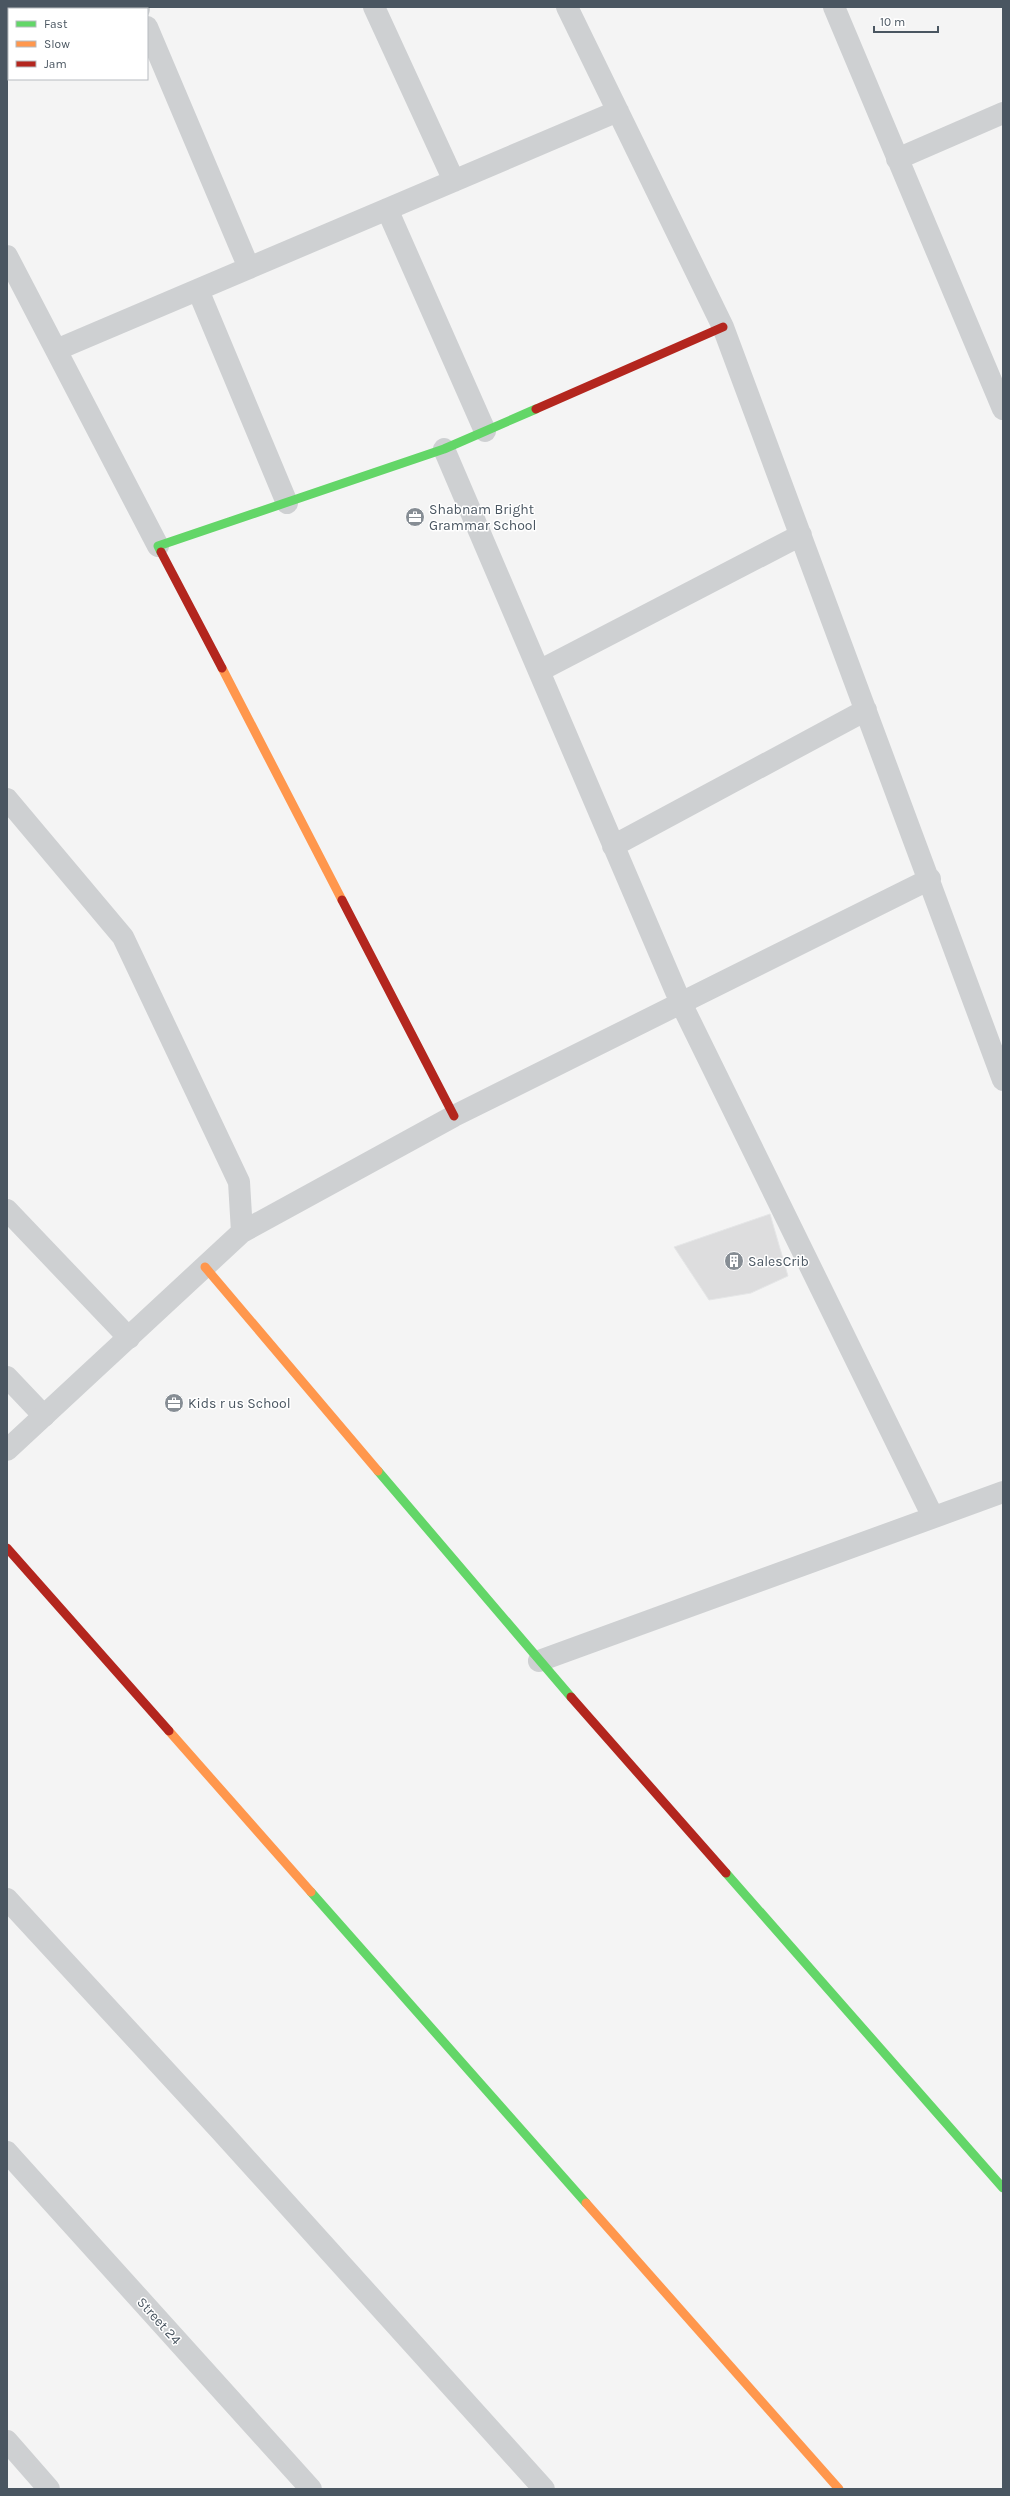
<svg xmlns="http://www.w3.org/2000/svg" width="1010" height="2496" font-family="Karla,sans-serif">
	<rect width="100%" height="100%" fill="#f4f4f4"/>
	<path fill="#ddddde" stroke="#e5e6e7" d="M770,1214L788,1276L751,1293L709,1300L674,1247Z"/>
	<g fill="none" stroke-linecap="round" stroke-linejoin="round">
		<path stroke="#ced0d2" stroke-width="22" d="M7,1210L129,1338
			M7,1377L44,1416"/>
		<path stroke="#ced0d2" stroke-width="22" d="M139,7V9
			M374,7L454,181
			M567,7L723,327L1003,1080
			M834,7L1003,409
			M147,27L249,268
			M897,159L1003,113
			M387,209L485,431
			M7,256L158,546
			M198,290L287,503
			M56,350L618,111
			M444,449L680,1001L933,1517
			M539,671L801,535
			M7,799L123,937L239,1182L242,1232
			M613,846L866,710
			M7,1450L242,1232L454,1116L930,879
			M539,1661L1003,1492
			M7,1899L220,2130L544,2489
			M7,2152L311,2489
			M7,2441L49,2489"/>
		<path stroke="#63d668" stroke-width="9" d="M161,552L158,546L444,449L536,409
			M378,1471L571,1697
			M726,1873L1003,2188
			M311,1892L586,2203"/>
		<path stroke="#ff974d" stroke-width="9" d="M222,668L342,900
			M205,1267L378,1471
			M169,1731L311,1892
			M586,2203L839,2489"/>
		<path stroke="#b3261e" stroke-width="9" d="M536,409L723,327
			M161,552L222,668
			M342,900L454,1116
			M7,1548L169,1731
			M571,1697L726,1873"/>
	</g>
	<defs>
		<g id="office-disc" transform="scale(1)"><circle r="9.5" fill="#868d94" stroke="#fff"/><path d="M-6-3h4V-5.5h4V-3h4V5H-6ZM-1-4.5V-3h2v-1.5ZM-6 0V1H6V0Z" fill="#fff"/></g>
		<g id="building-disc" transform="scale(1)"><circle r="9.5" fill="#868d94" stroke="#fff"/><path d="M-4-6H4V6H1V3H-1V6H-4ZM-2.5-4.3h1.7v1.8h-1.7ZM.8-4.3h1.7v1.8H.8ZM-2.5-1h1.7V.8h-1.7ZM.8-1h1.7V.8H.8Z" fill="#fff"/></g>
	</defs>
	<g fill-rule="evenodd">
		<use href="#office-disc" x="415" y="517"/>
		<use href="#building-disc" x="734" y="1261"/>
		<use href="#office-disc" x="174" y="1403"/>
	</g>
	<g text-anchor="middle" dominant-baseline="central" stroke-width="3" stroke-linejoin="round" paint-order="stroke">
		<g font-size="14" fill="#4a5661" stroke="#fff" text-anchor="start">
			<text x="429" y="509">Shabnam Bright<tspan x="429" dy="16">Grammar School</tspan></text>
			<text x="748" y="1261">SalesCrib</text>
			<text x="188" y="1403">Kids r us School</text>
		</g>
		<g font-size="14" fill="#4a5661" stroke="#fff">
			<text transform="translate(159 2321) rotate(48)">Street 24</text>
		</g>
	</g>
	<rect width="1010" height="2496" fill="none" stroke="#4a5661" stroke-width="16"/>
	<rect x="8" y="8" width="140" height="72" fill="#ffffff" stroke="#b7bbc0"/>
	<rect x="16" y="21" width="20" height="6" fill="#63d668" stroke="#b7bbc0"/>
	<text x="44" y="28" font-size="12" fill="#4a5661">Fast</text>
	<rect x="16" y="41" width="20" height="6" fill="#ff974d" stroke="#b7bbc0"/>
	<text x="44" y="48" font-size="12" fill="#4a5661">Slow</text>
	<rect x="16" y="61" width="20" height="6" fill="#b3261e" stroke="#b7bbc0"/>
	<text x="44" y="68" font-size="12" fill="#4a5661">Jam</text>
	<path d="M874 26v6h64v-6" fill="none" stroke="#4a5661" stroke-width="2"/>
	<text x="880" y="26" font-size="12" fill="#4a5661" stroke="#ffffff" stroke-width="3" paint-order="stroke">10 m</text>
</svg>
